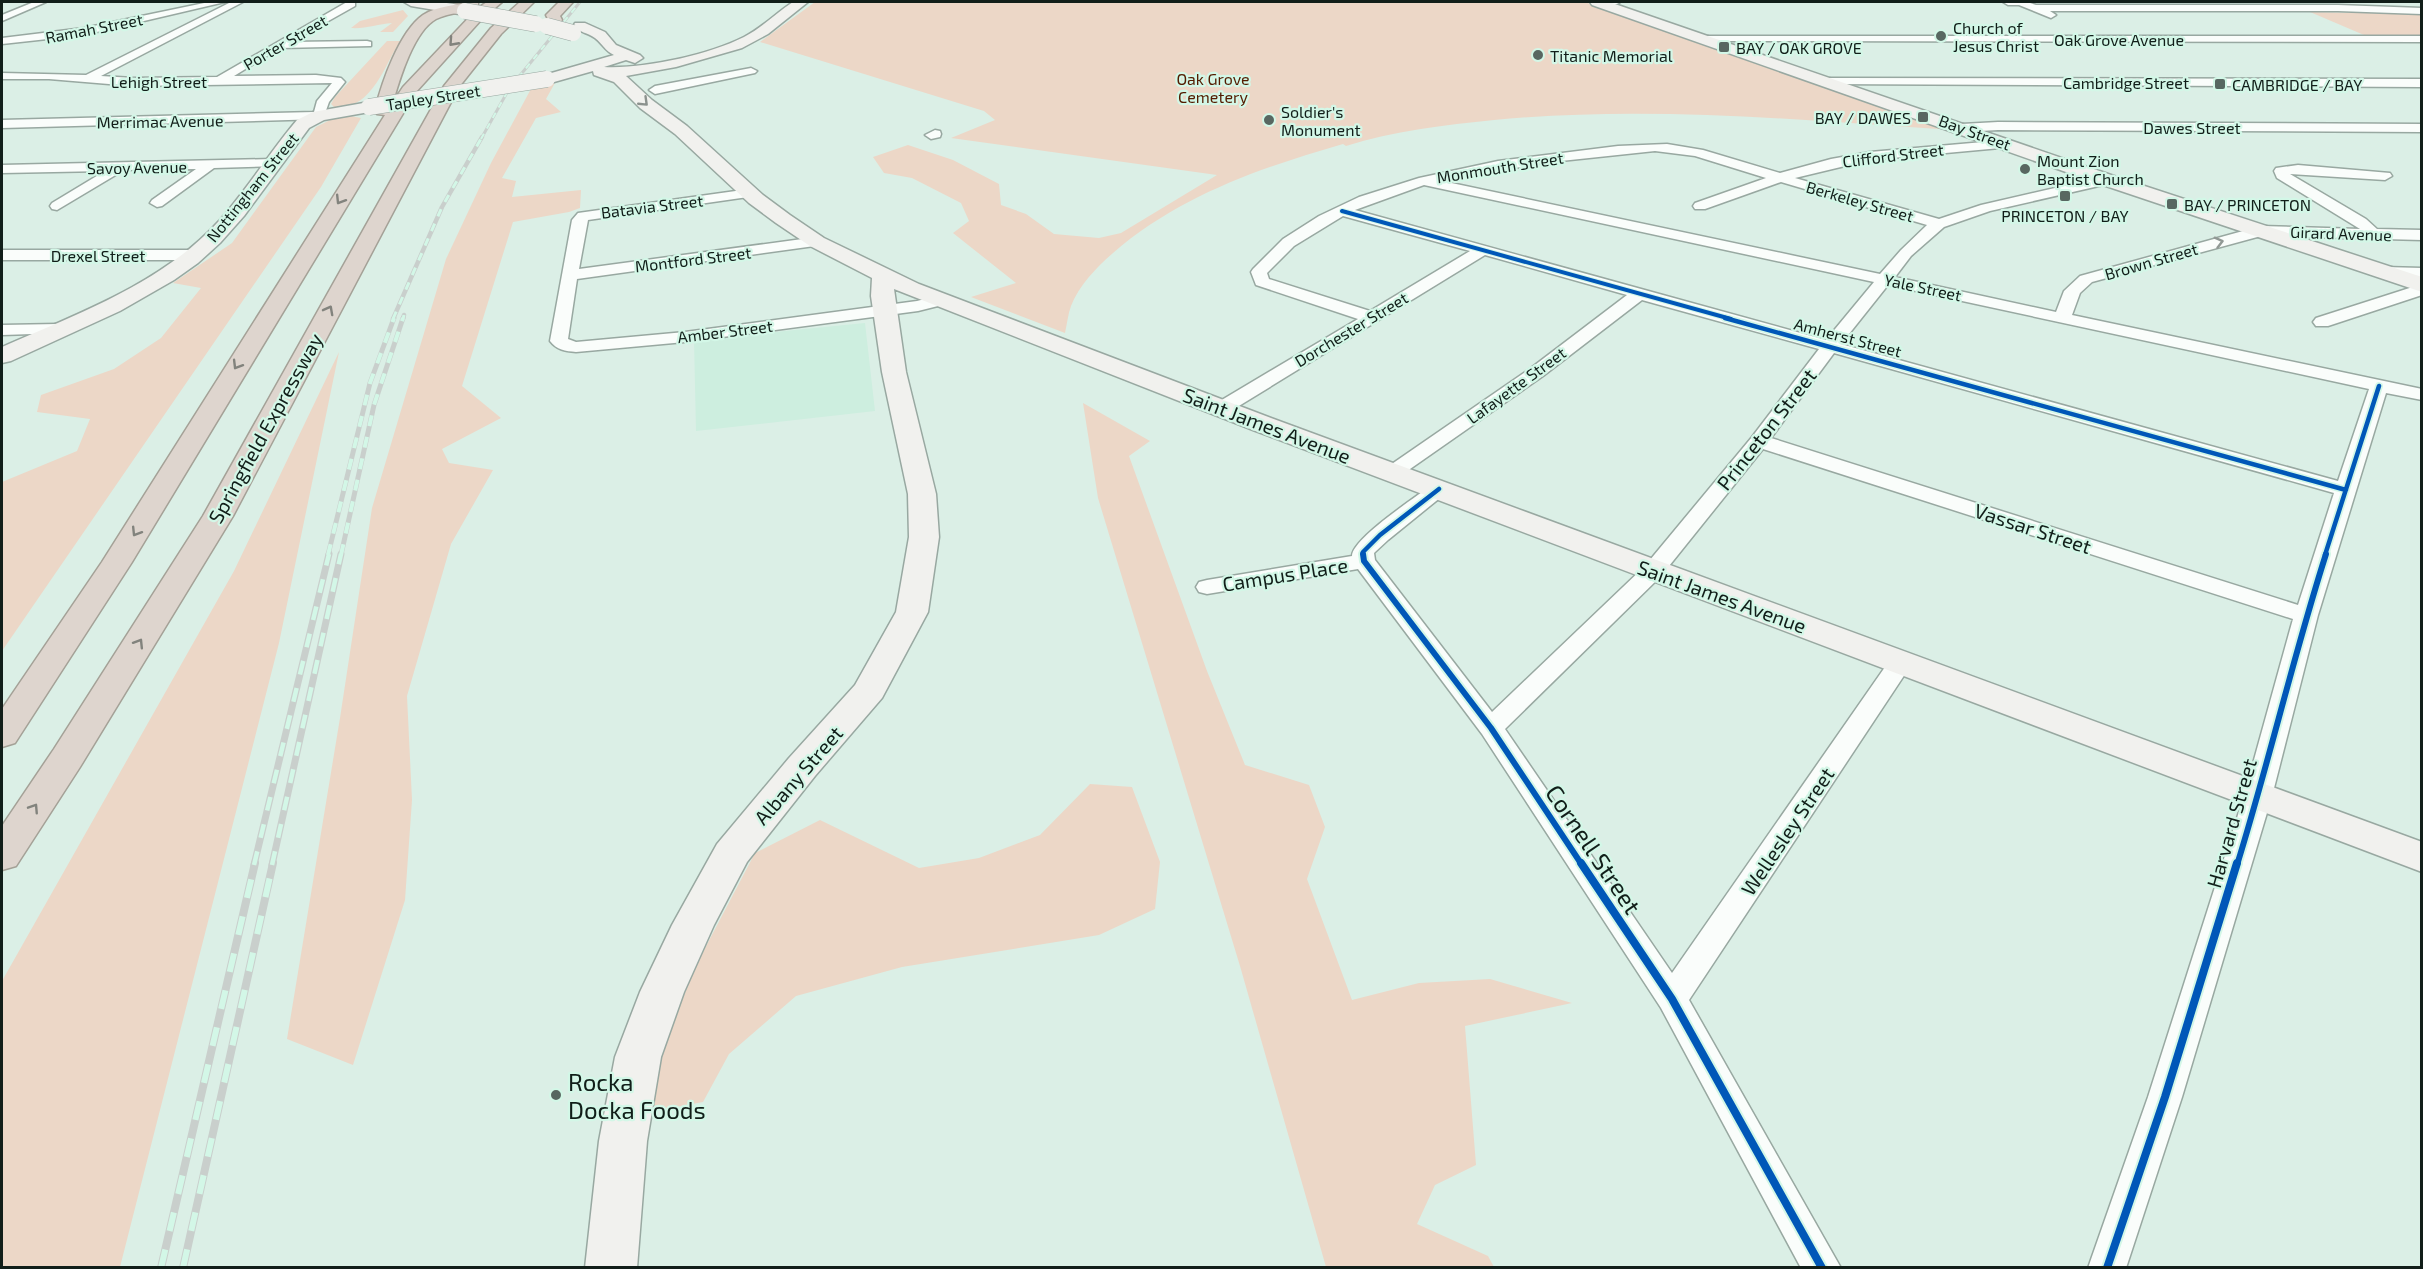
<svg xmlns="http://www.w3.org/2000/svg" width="2423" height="1269" font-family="'Exo 2',sans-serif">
	<rect width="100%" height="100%" fill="#dbefe6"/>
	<path fill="#cdeedf" d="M865,323L875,411L696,431L694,340Z"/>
	<path fill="#ecd7c7" d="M815,2H1585L1953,130C1800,120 1648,105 1494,120C1445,125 1393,131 1346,146L1343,144C1260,168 1179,196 1113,253C1097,267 1079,285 1071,306C1068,314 1067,324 1065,333L971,297L1016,283L953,233L969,221L961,203L912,178L884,173L873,157L908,145L953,160L999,184L1001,205L1026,214L1054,234L1099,238L1121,233L1217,175L951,138L995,120L984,111L760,42Z
		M403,10L408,16L393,32H380L392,23C378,24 365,29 351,28L360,21Z
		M2310,12L2421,14V35H2364Z
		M387,41H400C384,67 371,111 334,107L331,104L335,97Z
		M556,81L546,99L561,112L536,118L502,178L516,181L512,197L581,190L580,208L569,212L513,222L462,386L501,418L442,449L449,463L493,470L451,544L407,696L412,800L405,900L353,1065L287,1039L340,718L372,508L446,259L491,163L532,87Z
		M351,116L361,118L321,187L2,651V482L77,451L90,419L37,412L41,395L114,369L161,338L201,288L173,283L232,243L316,127L330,120Z
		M339,352L279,643L120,1267H2V981L234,571Z
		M1083,403L1150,441L1129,456L1207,671L1245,765L1309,785L1325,827L1307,879L1352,1000L1419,983L1490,979L1572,1003L1465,1026L1476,1165L1435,1185L1417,1224L1488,1256L1494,1267H1326L1240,966L1098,498Z
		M1090,784L1132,787L1160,862L1155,909L1099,935L902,967L796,996L729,1054L703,1102L643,1113L654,1075L693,971L755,853L820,820L919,868L979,858L1040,835Z"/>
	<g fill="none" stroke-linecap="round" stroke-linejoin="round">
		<g stroke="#98a8a1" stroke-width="3">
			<path id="street" d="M34,2H46L2,21V15Z
				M209,2H225L84,35L2,44V38L84,28Z
				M231,2H243L101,76L133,78L217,77L347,2H355V6L291,42L367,41L371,42V46L280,48L234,76L316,75L341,78L345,82L329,102L323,119L2,128V120L314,112L317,101L332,83L133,86L49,79H2V73L86,75Z
				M1592,2H1620C1614,7 1598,7 1592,2Z
				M2003,2H2027L2036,5H2338L2422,8V14L2338,11H2050L2056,15L2051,18L2019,5H2008Z
				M1708,36H2422V42L1704,41L1703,39Z
				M751,68L757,71L755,73L655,94L649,90L655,86Z
				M1830,78L2422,79V87L1826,84L1824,82Z
				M1998,122L2422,124V132L1998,130L1962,132L1956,128L1962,124Z
				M935,130L940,131L941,134L940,137L931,139L925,135Z
				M2006,140L2013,144L2011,147L1870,160L1795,178L1939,219L1981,205L2107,176L2112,177L2114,180L2112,183L1990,211L1944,227L1911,256L1895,277L2056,312L2064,291L2080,276L2261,226L2360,229L2277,178L2274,171L2276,168L2298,165L2390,173L2392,176L2385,180L2290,174L2366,219L2377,229L2422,230V240L2261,236L2092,282L2080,293L2072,315L2422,389V400L2386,393L2318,615L2272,796L2182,1097L2126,1268H2088L2148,1097L2244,796L2293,619L1763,449L1661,576L1505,729L1672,973L1892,657L1901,654L1910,657L1913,662L1689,1000L1841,1268H1801L1661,1008L1482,734L1358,569L1207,594L1199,592L1196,587L1199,582L1207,580L1352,556C1352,539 1417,496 1432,485L1439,483L1446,485L1449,489L1446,493L1388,540L1374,553L1375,560L1492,712L1645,566L1752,437L1819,349L1642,300L1543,376L1400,476H1386L1383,472L1386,468L1531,368L1627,295L1485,255L1229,412H1215L1213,408L1215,404L1358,319L1256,285L1251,272L1253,269L1283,239L1319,216L1359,197L1419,178L1498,161L1618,146L1667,144L1703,150L1780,173L1831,159L1870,152ZM1655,151L1695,156L1766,178L1695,203L1693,206L1695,209H1705L1781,182L1927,225L1901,250L1880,274L1442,181L1542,163ZM1424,185L1874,282L1826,340L1355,210ZM1343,216L1470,251L1370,311L1269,279L1267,273L1294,246ZM1888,285L2369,389L2338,481L1841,344ZM1834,353L2334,493L2298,605L1771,438Z
				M272,159L277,160L279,163L277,166L214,168L162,206L157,207L150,203L152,200L196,169L124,170L57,210L52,209L50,206L52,203L105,171L2,173V165Z
				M750,189L757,193L755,196L588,220L579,269L817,237L825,242L822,245L577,279L568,339L576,342L685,332L917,301L940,295L948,300L946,304L918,311L685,342L576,352C565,351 557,350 550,341L572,220L578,213Z
				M2,250H195L203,255L195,260H2Z
				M2384,267L2422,268V278L2378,275L2376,272L2378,269Z
				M2422,284V295L2328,326H2316L2313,322L2316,318Z
				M58,324L64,325L67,329L64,333L2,335V325Z"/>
		</g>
		<g stroke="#98a8a1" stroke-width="3">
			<path id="secondary" d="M404,2C419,0 461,1 472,11L465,15L411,6Z
				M793,2H808L768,34L742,48L676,67L626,76L652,100L687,126L763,195L790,215L824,238L919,284L1271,418L2422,842V872L1253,430L894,289L906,372L936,494L939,537L928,612L882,698L815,776L747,862L714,925L684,992L661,1057L647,1141L637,1268H585L599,1141L615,1057L640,992L672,925L717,844L789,758L855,685L896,612L909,537L908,494L882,372L871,296L872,278L810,246L776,223L749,203L675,134L640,108L614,82L594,75L593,71L547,84L539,79L541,76L614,55C605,51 603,44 595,38C588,33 579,32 573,26L575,23H585L605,32L616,45L640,55L643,58L635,63L626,60L604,67C644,69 708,55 744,37C762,28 776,13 793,2Z
				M1590,2H1609L2114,176L2422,277V292L2100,184L1592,5Z
				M369,102L375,103L377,107L375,111L324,120L309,128L244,216L220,243L198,263L174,280L120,311L11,361L2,363V347C77,314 161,284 218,222C247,190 269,153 297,120L313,112Z"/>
		</g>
		<g stroke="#a4a197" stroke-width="3">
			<path id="highway" d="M473,2L478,3V8L487,2H502L481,20L416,92L132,562L15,743L2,747V709L102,562L385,115L377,114L375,110C382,82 399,32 423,15C437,6 457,5 473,2ZM477,9L403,87L393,102C400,78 414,31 436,19C449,13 464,12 477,9Z
				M520,2H534L501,34L459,87L233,516L80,767L16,866L2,870V826L54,749L203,516L444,86L491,28Z
				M559,2H573L560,16L562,20L560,23H550L546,15Z"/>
		</g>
		<use href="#street" fill="#fafdfb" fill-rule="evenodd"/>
		<use href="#secondary" fill="#f1f1ee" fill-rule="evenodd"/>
		<use href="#highway" fill="#ded5ce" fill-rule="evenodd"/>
		<g stroke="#c9cfcc" stroke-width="3">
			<path id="rail-far4" d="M481,139L509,89L580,2"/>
		</g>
		<g stroke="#c9cfcc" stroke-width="4.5">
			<path id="rail-far3" d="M393,319L442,207L482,137
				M403,319L404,315"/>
		</g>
		<g stroke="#c9cfcc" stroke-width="5">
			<path id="rail-far2" d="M328,555L370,383L394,318
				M341,555L374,405L403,318"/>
		</g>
		<g stroke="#c9cfcc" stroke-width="7">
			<path id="rail-far1" d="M254,865L329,554
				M272,865L341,554"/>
		</g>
		<g stroke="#c9cfcc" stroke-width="8">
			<path id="rail" d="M161,1268L255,863
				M183,1268L273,863"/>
		</g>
		<use href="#rail-far4" stroke="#d3f7e7" stroke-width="2" stroke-dasharray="6" stroke-linecap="butt"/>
		<use href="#rail-far3" stroke="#d3f7e7" stroke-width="3" stroke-dasharray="8" stroke-linecap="butt"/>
		<use href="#rail-far2" stroke="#d3f7e7" stroke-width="4" stroke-dasharray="11" stroke-linecap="butt"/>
		<use href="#rail-far1" stroke="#d3f7e7" stroke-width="4.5" stroke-dasharray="14" stroke-linecap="butt"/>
		<use href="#rail" stroke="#d3f7e7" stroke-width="6" stroke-dasharray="19" stroke-linecap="butt"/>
		<g stroke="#98a8a1" stroke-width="17" stroke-linecap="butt">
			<path id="secondary-bridge" d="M465,11L536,24
				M547,26L573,33
				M369,107L547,79"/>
		</g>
		<use href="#secondary-bridge" stroke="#f1f1ee" stroke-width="16"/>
		<g stroke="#d3f7e7" stroke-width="6">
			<path id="cycleway-far3" d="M1342,211L1731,319"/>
		</g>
		<g stroke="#d3f7e7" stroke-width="8">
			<path id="cycleway-far2" d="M1725,318L2346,490
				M1363,555V552L1380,535L1439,489
				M2325,555L2379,386"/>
		</g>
		<g stroke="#d3f7e7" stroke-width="10">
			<path id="cycleway-far1" d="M1363,554L1364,561L1491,728L1582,865
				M2237,865C2269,762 2293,657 2326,554"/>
		</g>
		<g stroke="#d3f7e7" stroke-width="12">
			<path id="cycleway" d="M1581,863L1672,999L1822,1268
				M2107,1268L2165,1097L2237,863"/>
		</g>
		<use href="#cycleway-far3" stroke="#0057b8" stroke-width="4"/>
		<use href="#cycleway-far2" stroke="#0057b8" stroke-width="4.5"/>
		<use href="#cycleway-far1" stroke="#0057b8" stroke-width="6"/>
		<use href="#cycleway" stroke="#0057b8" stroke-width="8"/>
	</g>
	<defs><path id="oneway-chevron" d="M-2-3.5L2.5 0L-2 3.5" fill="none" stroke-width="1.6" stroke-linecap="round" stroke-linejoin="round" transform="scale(1.5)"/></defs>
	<g stroke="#82837d">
		<use href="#oneway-chevron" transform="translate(453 42) rotate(132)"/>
		<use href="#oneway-chevron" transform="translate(340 200) rotate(122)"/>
		<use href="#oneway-chevron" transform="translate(329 310) rotate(-62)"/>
		<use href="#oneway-chevron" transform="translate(237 365) rotate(121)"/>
		<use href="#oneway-chevron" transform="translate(136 532) rotate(122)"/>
		<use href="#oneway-chevron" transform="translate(139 643) rotate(-58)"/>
		<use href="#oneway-chevron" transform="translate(34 808) rotate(-57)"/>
	</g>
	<use stroke="#8c928e" href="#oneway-chevron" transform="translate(644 102) rotate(44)"/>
	<use stroke="#919995" href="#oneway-chevron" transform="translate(2219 242) rotate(-15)"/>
	<g fill="#586761" stroke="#d3f7e7" stroke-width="2">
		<circle cx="1941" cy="36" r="6"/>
		<rect x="1718" y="41" width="12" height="12" rx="3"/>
		<circle cx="1538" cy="55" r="6"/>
		<rect x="2214" y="78" width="12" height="12" rx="3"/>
		<rect x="1917" y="111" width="12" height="12" rx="3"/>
		<circle cx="1269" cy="120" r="6"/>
		<circle cx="2025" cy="169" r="6"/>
		<rect x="2059" y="190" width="12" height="12" rx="3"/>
		<rect x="2166" y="198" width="12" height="12" rx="3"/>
		<circle cx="556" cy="1095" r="6"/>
	</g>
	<g text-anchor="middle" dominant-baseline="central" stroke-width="4.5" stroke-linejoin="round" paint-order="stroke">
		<g font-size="16" fill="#111e19" stroke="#d3f7e7" text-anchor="start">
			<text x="1953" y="27">Church of<tspan x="1953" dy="18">Jesus Christ</tspan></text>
			<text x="1736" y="47">BAY / OAK GROVE</text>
			<text x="1550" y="55">Titanic Memorial</text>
			<text x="2232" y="84">CAMBRIDGE / BAY</text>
			<text x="1281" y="111">Soldier's<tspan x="1281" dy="18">Monument</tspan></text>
			<text x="1911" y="117" text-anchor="end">BAY / DAWES</text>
			<text x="2037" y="160">Mount Zion<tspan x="2037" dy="18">Baptist Church</tspan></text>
			<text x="2184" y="204">BAY / PRINCETON</text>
			<text x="2065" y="215" text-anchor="middle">PRINCETON / BAY</text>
		</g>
		<g font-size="16" fill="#111e19" stroke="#d3f7e7">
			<text transform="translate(94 28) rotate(-11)">Ramah Street</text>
			<text x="2119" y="39">Oak Grove Avenue</text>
			<text transform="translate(285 42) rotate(-30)">Porter Street</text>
			<text x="159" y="81">Lehigh Street</text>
			<text x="2126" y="82">Cambridge Street</text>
			<text transform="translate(433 97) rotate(-9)">Tapley Street</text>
			<text transform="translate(160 121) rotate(-1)">Merrimac Avenue</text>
			<text x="2192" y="127">Dawes Street</text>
			<text transform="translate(1975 132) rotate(20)">Bay Street</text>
			<text transform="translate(1893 155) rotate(-7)">Clifford Street</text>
			<text transform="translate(137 167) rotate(-1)">Savoy Avenue</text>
			<text transform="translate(1500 167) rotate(-9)">Monmouth Street</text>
			<text transform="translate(252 187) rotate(-51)">Nottingham Street</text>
			<text transform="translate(1860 201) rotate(16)">Berkeley Street</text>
			<text transform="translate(652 206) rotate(-7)">Batavia Street</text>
			<text transform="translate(2341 233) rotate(2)">Girard Avenue</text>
			<text x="98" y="255">Drexel Street</text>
			<text transform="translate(693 259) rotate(-7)">Montford Street</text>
			<text transform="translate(2151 261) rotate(-16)">Brown Street</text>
			<text transform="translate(1923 287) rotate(12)">Yale Street</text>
			<text transform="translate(1351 329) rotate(-31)">Dorchester Street</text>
			<text transform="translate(725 331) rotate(-7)">Amber Street</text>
			<text transform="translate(1848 337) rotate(15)">Amherst Street</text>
			<text transform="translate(1516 385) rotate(-36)">Lafayette Street</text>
		</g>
		<g font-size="16" fill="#541c00" stroke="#d3f7e7">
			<text x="1213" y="78">Oak Grove<tspan x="1213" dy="18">Cemetery</tspan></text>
		</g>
		<g font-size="20" fill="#111e19" stroke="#d3f7e7">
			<text transform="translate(1267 425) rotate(21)">Saint James Avenue</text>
			<text transform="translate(265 428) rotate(-61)">Springfield Expressway</text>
			<text transform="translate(1766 429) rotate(-52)">Princeton Street</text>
			<text transform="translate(2033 528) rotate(18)">Vassar Street</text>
			<text transform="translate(1285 574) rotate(-9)">Campus Place</text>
			<text transform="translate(1722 596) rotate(20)">Saint James Avenue</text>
			<text transform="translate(798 775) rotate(-49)">Albany Street</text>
			<text transform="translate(2231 823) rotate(-74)">Harvard Street</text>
			<text transform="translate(1787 831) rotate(-56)">Wellesley Street</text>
		</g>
		<g font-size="24" fill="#111e19" stroke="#d3f7e7">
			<text transform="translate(1594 849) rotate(56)">Cornell Street</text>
		</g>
		<g font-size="24" fill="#111e19" stroke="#d3f7e7" text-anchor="start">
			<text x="568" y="1081">Rocka<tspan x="568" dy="28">Docka Foods</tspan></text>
		</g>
	</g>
	<rect width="2423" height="1269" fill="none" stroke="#111e19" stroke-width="6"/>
</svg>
